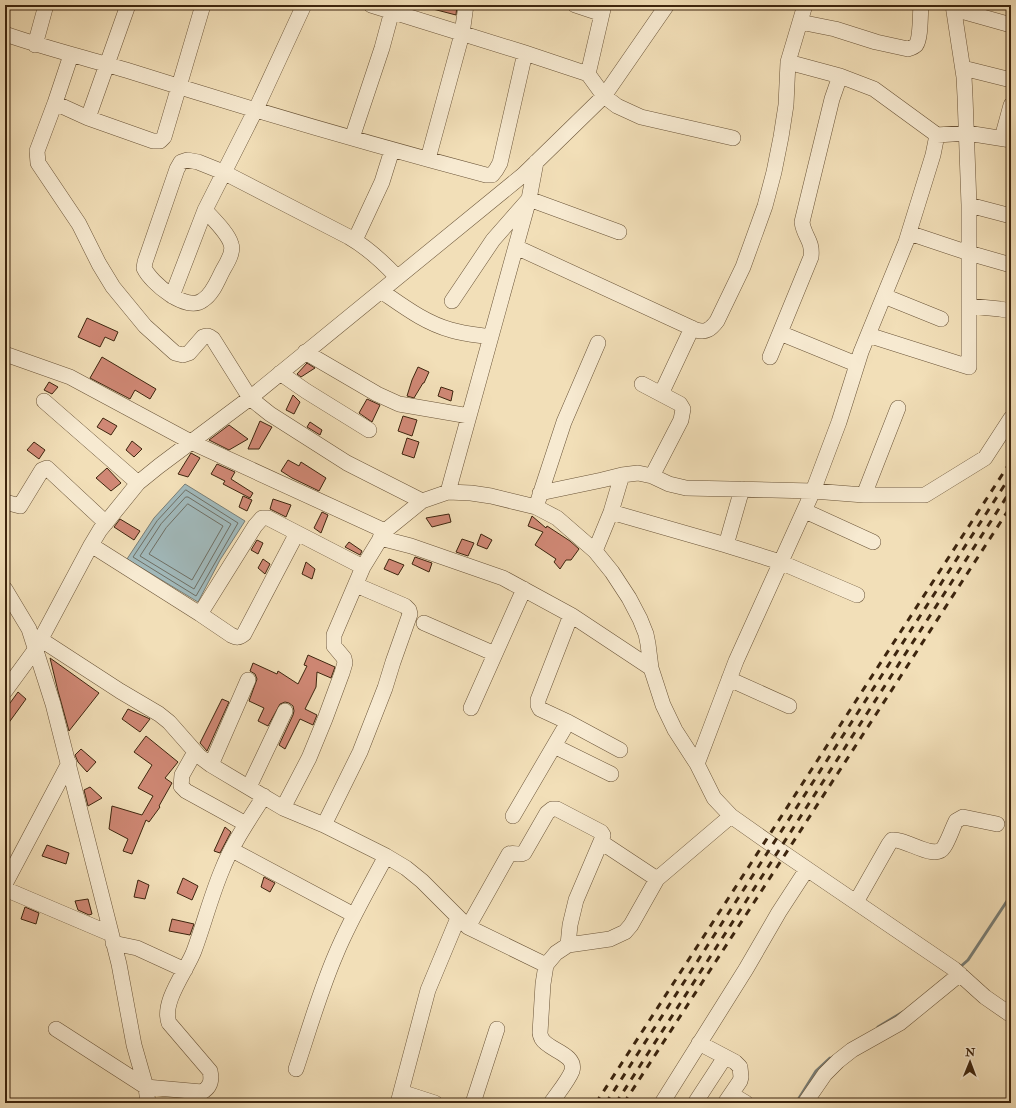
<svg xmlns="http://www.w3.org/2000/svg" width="1016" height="1108" font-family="'IM FELL Double Pica',serif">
	<rect width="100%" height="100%" fill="#f2dfb8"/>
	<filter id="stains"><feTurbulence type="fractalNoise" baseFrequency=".005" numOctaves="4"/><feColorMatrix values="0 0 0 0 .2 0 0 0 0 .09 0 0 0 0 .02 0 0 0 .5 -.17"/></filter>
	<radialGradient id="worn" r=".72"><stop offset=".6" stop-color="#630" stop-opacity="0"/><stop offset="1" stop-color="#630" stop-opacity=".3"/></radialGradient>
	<path fill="#a1b9bb" stroke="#797e76" d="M185,484L245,521L220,560L198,602L127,559L154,518Z"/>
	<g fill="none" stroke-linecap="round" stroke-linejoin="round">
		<path stroke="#6f6f64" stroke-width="1" d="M186,490L238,523L196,596L133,557L157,521Z
			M186,497H188L231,524L194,589L140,556L161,524Z
			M188,504L223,526L192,580L149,554L166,528Z"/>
		<path stroke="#797e76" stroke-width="3" d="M959,968L968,960L1011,895
			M878,1027L903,1012
			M796,1103L816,1071L830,1058"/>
	</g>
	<path fill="#d08875" stroke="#3d250e" d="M429,5H457L456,15L429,8Z
		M87,318L118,332L114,341L105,337L100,347L78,337Z
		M102,357L156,389L150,399L135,390L130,399L90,378Z
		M307,363L315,368L301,377L297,374Z
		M418,367L429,372L424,383H423L414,398L407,396L412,380Z
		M49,382L58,387L52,394L44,390Z
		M441,387L453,391L451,401L438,396Z
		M293,395L300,402L294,414L286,410Z
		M367,399L380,405L372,422L359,413Z
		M403,416L417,420L412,436L398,431Z
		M103,418L117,426L111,435L97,427Z
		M260,421L272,427L259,449H248Z
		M310,422L322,430L320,435L307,427Z
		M229,425L248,439L229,450L209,440Z
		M407,438L419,442L414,458L402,454Z
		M132,441L142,449L134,457L126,450Z
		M34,442L45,450L39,459L27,450Z
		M191,453L200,458L188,477L178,474Z
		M288,460L299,466L301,462L326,478L319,491L292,478L281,471Z
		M217,464L235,472L231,479L253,493L250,498L223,484L225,481L211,474Z
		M107,468L121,483L111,491L96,478Z
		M243,496L252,500L247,511L239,507Z
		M273,499L291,505L286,517L270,509Z
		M322,512L328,515L321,533L314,528Z
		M449,514L451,522L432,527L426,518Z
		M532,516L546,528L547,526L570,541L579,549L571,560H566L560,569L554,562L556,559L535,545L543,532L528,526Z
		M120,519L140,531L134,540L114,527Z
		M481,534L492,540L487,549L477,545Z
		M462,539L474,543L468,556L456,552Z
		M257,540L263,543L258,554L251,550Z
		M349,542L362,551L360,555L345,547Z
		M415,557L432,563L429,572L412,564Z
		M263,559L270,564L265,574L258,568Z
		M389,559L404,565L398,575L384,569Z
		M306,562L315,569L312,579L302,574Z
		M308,655L335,667L331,678L317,672L316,687L305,709L317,715L313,725L300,719L285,749L279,745L293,715L294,711L293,706L289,703L285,702L280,704L268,726L258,721L264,708L249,701L257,679L255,674L250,671L253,663L277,674L278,671L298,684L307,666L304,665Z
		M50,658L99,693L69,731L58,691Z
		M18,692L26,699L5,728V710Z
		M222,699L229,702L207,751L200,743Z
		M128,709L150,719L140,732L122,719Z
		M146,736L178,762L165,778L172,783L159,806L160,807L149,822L146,820L132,854L123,851L128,839L109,829L112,806L142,815L153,796L138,788L152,765L134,752Z
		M81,749L96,762L87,772L78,762L75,755Z
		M90,787L102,798L88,806L84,790Z
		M225,827L231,832L220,853L214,851Z
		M47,845L69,853L66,864L42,856Z
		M264,877L275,883L270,892L261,887Z
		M183,878L198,886L192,900L177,893Z
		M138,880L149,885L145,899L134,897Z
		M88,899L92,914L89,915L78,910L75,901Z
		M25,907L39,913L36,924L21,919Z
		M172,919L194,924L190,935L169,931Z"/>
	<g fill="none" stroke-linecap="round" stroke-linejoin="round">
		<g stroke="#6a5438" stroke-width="16">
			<path id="minor" d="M128,5L88,118L153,141H160L164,137L203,5
				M371,5L525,53L588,74L604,96L617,106L641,117L733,138
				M575,5L602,14
				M954,9L1011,25
				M800,22L835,29L876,42L908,49C911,48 914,47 916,45C921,38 920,14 921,5
				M5,34C45,48 86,58 126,70C246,108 365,143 486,175H492L496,170L500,163L525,53
				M35,45L46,5
				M788,62L840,76L874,89L937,135
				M963,68L1011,80
				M588,74L604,5
				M55,103L71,55
				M88,118L55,103L37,151L38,163L79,224L99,264L113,287L145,326L175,353L183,355L189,353L203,337C207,335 209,336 213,339L250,398L270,414L347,463L422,501
				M352,138L382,48L392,11
				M1002,138L1011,105
				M428,159L462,34L466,5
				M969,205L1011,216
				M205,210C213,219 228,233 231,244C234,252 227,263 223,270C218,279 213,294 203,300C187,313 151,283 144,268L145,262L177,169L181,162L187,160L198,162L223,172L349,237C368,248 382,261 397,277
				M909,233L969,253L1011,265
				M355,240L382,182L392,150
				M516,247L696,330C706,333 711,329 717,321L743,267L765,206L774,172L781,137L786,105L788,62L805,5
				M381,291C403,306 425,323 451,330C464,334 478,335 491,337
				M172,296L205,210L256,109L304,5
				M884,296L941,319
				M452,301L493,240L529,199L619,232
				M969,306L1000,309L1011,311
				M780,333L856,364
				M868,335L969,367V205L965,96L964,77L953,5
				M305,352L377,394L399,404L469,416
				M5,354L70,377L191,442L385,531L422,501L448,492L471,493L491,496L536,507L557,518L595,551L612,572L629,598L640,619L646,634L648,644L651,668L663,705L675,730L697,764L714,798L731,816L785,854L954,969L985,997L1011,1015
				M770,357L811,257C813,240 804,237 802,222L832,99L840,76
				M280,373L306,391L369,430
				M642,384L680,404L683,409L681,420L652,476
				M661,394L692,328
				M44,401L138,483
				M448,492L529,199L536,162
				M540,493L602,480L622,475L638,473L652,476L669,484L686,488L813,491L864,495H925L985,458L1011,418
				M864,495L898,408
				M538,501L564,422L598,343
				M5,502L20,506L42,470L47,468L106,523
				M805,511L873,542
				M611,512L726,545L780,562L857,595
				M380,538L411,546L503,578L571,615L651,668
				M91,545L200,614L231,635C237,638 239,638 244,634L297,533
				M726,545L742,489
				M595,551L611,512L622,475
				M5,589L29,629L53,704L119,964L134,1045L146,1087L148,1103
				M200,614L255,526L262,518H268L363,567
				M424,623L495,654
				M40,639L120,691L159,714L169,722L199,756L211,765L283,808L324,825L386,856L406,868L422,881L468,927L546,965
				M729,679L789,706
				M5,691L35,650L91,545L100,530L138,483L159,466L250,398L523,175L604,96L667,5
				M471,708L524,589
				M568,722L620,750
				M554,746L611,774
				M195,752L182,775L181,786L186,791L246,824
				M697,764L736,661L813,491L839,422L861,352L906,242L933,155L937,135L967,133L1011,140
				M211,765L248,680
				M249,787L285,711
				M283,808L309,758L325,719L342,673L345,663L344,658L334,646V635L363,567L385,531
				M513,816L568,722L540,709L538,705V700L571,615
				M324,825L360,752L385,688L393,662L410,614L409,610L405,606L356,585
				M601,842L657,879
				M232,850L354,915
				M5,884L69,763
				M5,889L111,934
				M856,902L889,844L892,840C906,838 935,862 944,847C949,839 952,829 956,821L963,817L997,824
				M468,927L509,854C514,852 519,856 524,853L547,813L552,809H557L601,832L603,835L602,839L576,900L570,925L568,945
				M113,943L137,948L185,970
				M56,1029L146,1087L202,1092C211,1087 212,1080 210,1071L169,1023C161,1002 187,970 194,951C204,924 211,896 222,870C232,844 249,820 264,796
				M699,1043L735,1062L740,1067L741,1077L740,1081L725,1103
				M296,1069C309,1030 320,991 336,954C350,920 369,888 386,856
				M401,1092L435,1103
				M731,1094L746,1103
				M398,1103L428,990L458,918
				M473,1103L497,1029
				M551,1103C557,1094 568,1081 572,1071C577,1054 548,1050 542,1039C541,1037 540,1035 540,1033L543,984L546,965L556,953L568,945L610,939L625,932L631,925L657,879L731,816
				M662,1103L746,969L779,912L807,869
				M695,1103L725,1057
				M805,1103L825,1074L838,1061L852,1050L900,1023L960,974"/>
		</g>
		<use href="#minor" stroke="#f7ead1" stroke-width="15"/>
		<path stroke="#3d250e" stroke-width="3" stroke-dasharray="7 7" stroke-linecap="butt" d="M596,1103L1011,461
			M606,1103L1011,475
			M616,1103L1011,490
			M624,1103L1011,506"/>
	</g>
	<rect width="1016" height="1108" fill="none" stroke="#f2dfb8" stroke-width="20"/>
	<rect x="6" y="6" width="1004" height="1096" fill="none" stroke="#3d250e" stroke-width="2"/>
	<rect x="10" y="10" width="996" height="1088" fill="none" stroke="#3d250e"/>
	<g transform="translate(970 1062) rotate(1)" stroke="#f7ead1" stroke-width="3" paint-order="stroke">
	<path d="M0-3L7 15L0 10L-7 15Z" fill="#3d250e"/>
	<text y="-6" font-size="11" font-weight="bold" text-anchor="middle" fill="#3d250e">N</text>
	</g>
	<rect width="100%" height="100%" filter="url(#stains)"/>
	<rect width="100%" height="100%" fill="url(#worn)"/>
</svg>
